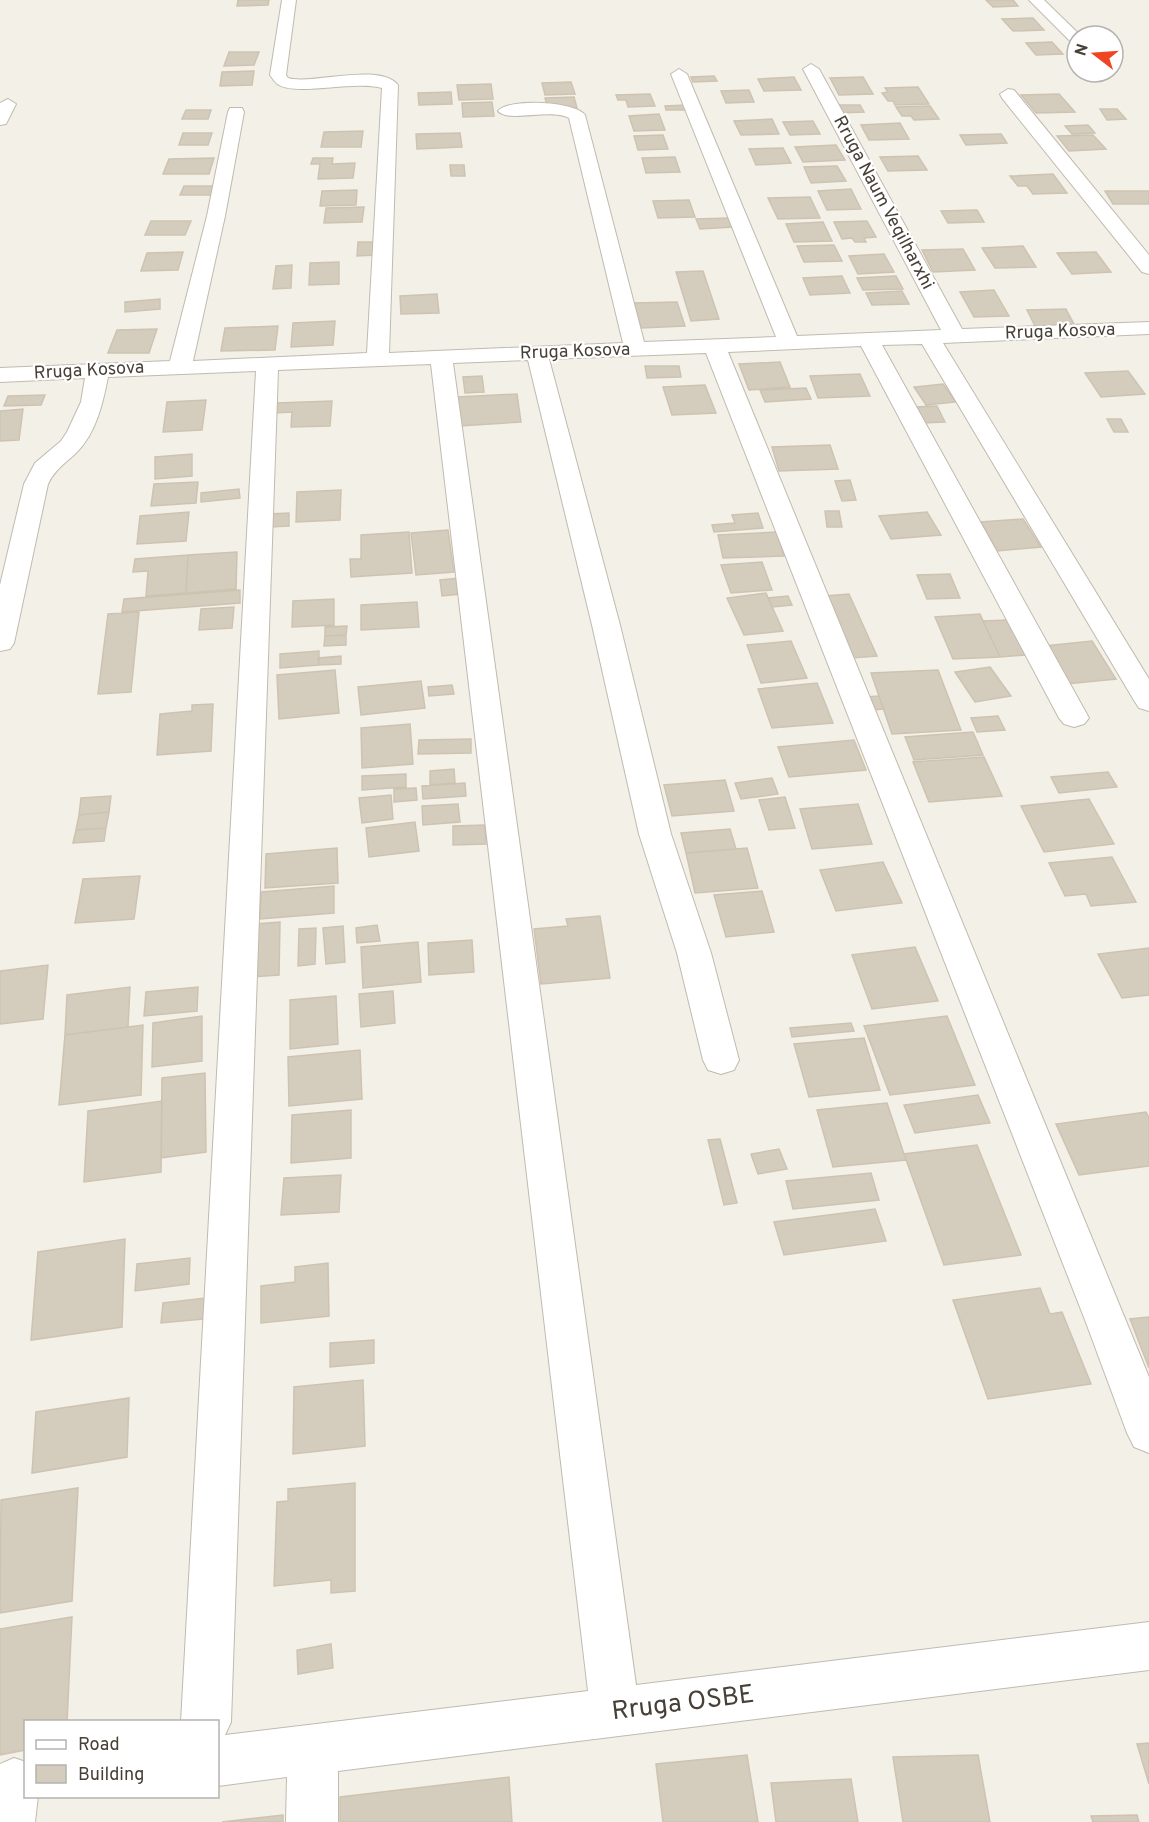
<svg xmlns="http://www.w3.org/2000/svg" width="1149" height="1822" font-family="Overpass,sans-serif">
	<rect width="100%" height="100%" fill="#f3f0e8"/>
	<path fill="#d4ccbd" stroke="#cec3b1" stroke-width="1.5" d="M238,0H269L268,5L237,6Z
		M986,0H1013L1018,6L993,7Z
		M1033,18L1044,30L1013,31L1002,19Z
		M1052,42L1063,54L1036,55L1026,43Z
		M229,52H259L254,65L224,66Z
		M254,71L252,85L220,86L222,72Z
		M714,76L717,81L693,82L691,77Z
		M794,77L801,90L764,91L758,79Z
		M863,77L873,94L839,95L830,78Z
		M571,82L575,94L545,95L542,83Z
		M491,84L493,99L459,100L457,85Z
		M918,87L929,104L895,105L893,101H888L882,93L888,92L885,88Z
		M749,90L754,102L726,103L721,91Z
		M451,92L452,104L419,105L418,93Z
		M650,94L655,106L628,107L626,100H618L616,95Z
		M1059,94L1075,112L1036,113L1021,95Z
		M574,97L577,108L548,109L545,98Z
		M492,102L494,116L463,117L462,103Z
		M687,105L688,110H666L665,106Z
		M835,105H860L864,112L839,113Z
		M930,106L939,119L914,120L911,116H902L896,107Z
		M1100,109H1117L1126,119L1107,120Z
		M186,110H211L208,119H182Z
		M659,114L665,130L634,131L629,116Z
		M772,119L779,134L741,135L734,121Z
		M813,121L820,134L790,135L783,122Z
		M900,123L909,139L869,140L861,125Z
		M1088,125L1095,133L1072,134L1065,126Z
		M363,131L361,147H321L324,132Z
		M183,133H212L208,145H179Z
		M460,133L462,147L417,149L416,134Z
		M1001,134L1007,143L966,145L960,135Z
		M663,135L668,149L638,150L634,136Z
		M1093,135L1106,149L1069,151L1057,136Z
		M836,145L845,160L803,162L795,147Z
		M783,148L791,163L756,165L749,149Z
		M918,156L927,170L888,171L880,157Z
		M675,157L680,172L646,173L642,158Z
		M214,158L209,174H163L169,159Z
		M313,158H333L332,164L355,163L353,178L318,179L320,164H311Z
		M450,165H464L465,176H451Z
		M837,166L846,181L811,183L804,167Z
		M1053,174L1067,193L1033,194L1027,186H1018L1010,176Z
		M184,186H217L213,195H180Z
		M851,189L861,209L827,210L818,191Z
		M357,190L356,205L320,206L322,191Z
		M1105,191H1149V204H1113Z
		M810,197L820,218L778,219L768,198Z
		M689,200L695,217L658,218L653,201Z
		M364,207L362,222L324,223L326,208Z
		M977,210L984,222L948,223L941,211Z
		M729,218L733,227L700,229L696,219Z
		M151,221H191L185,235H145Z
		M867,221L876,237L864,238L866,242H855L852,238L842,239L834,222Z
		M823,222L832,241L794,242L786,224Z
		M358,242H377L376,255L357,256Z
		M834,245L842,261L804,262L797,246Z
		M1023,246L1036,267L995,268L982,248Z
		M963,249L975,270L933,272L922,250Z
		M183,252L178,270L141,271L147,253Z
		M1096,252L1111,272L1072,274L1057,253Z
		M884,254L894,272L858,274L849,256Z
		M339,262V284L309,285L310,263Z
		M292,265L291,288L273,289L276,266Z
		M703,271L719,319L691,321L676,272Z
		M842,276L850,293L810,295L803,278Z
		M896,276L903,289L863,290L857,278Z
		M994,290L1009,316L974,317L960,292Z
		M902,291L909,304L872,305L866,293Z
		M437,294L439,313L401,314L400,296Z
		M160,299V309L125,312V302Z
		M677,302L685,326L641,328L634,303Z
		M1066,309L1075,326H1035L1027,310Z
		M335,321L333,345L291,347L293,323Z
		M278,326L275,350L221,351L225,328Z
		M157,329L149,353H108L117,330Z
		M780,362L790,387L749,390L739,364Z
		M645,366H679L681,377L647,378Z
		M1128,371L1145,394L1101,397L1085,373Z
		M860,374L870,396L818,398L810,376Z
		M482,376L484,392L465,393L463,377Z
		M943,384L956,402L926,405L914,387Z
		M705,385L716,413L672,415L663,387Z
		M806,388L811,399L765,402L760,390Z
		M517,394L521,422L460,426L457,397Z
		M45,395L41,405L4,406L8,396Z
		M206,400L202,430L163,432L167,402Z
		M332,401L330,426L291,427L292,412L275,413L276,403Z
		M937,406L945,422L922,423L915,407Z
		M23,409L19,440L0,441V411Z
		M1107,419H1121L1128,432H1114Z
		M830,445L838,469L779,471L772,447Z
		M192,454V476L155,479V457Z
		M850,480L856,500L842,501L835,481Z
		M198,482L196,503L151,506L154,484Z
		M239,489L240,498L201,502V493Z
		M341,490L340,520L296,522L297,492Z
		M825,511H839L842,527H827Z
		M189,512L186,541L137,544L140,516Z
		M927,512L941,535L891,539L879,516Z
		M289,513V526L269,527V514Z
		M758,513L763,528L714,532L712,525L735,523L732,515Z
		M1023,519L1041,547L997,551L981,522Z
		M448,530L454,572L416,575L411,533Z
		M409,532L412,573L351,577L350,559H361V535Z
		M777,532L784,556L723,558L718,535Z
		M237,552L236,589L186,593L188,555Z
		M188,555L186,593L146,596L148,571L133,572L135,559Z
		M762,562L772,590L731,593L721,565Z
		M950,574L960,598L927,599L917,575Z
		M459,578L461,594L442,596L440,580Z
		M240,590V603L122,612L124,599Z
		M766,593L783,631L744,635L727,598Z
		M849,594L877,656L851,658L825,596Z
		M788,596L792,605L772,607L768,598Z
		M334,599V625L292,627L293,601Z
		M417,602L419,627L361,630V605Z
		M234,607L232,628L199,630L201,609Z
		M139,612L131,692L98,694L108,614Z
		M980,614L1000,657L953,659L935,617Z
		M1008,620L1025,655L1000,657L983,621Z
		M347,626L346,635L325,636V627Z
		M346,635V645L324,646L325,636Z
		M791,641L807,678L761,683L747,645Z
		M1092,641L1116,679L1066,684L1045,646Z
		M319,651V665L280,668V654Z
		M341,656V664L319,665L318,658Z
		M990,667L1011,696L975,702L955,672Z
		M335,670L339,713L279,719L277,675Z
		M938,670L961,730L892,734L871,673Z
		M421,681L425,708L361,715L358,687Z
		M817,683L833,723L772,728L758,689Z
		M452,685L454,694L429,696L428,687Z
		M879,696L884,709L870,710L866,697Z
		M213,704L211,751L157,755L160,714L192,711V705Z
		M998,716L1005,730L977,732L971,718Z
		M410,724L413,764L362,768L361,728Z
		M973,732L983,755L914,760L905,737Z
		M471,739V753L418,754L419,740Z
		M854,740L866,770L789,777L778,747Z
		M984,757L1002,796L929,802L913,762Z
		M454,769L455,783L430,785V771Z
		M1108,772L1117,787L1059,793L1051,777Z
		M406,774V787L362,790V776Z
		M772,778L778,794L741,799L735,783Z
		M725,780L734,811L672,816L664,785Z
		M465,783L466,796L423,799L422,786Z
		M416,788L417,800L394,802V789Z
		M391,795L393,819L362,823L359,798Z
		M111,796L109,812L79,815L81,798Z
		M785,797L795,828L769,830L759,800Z
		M1089,799L1114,844L1044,852L1021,806Z
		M458,804L460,822L423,825L422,806Z
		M858,804L872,844L812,849L800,809Z
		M109,812L106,828L76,830L79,815Z
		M415,822L419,851L369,857L366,828Z
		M485,825L486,844L453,845V826Z
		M106,828L104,841L73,843L76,830Z
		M730,829L736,849L686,853L681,833Z
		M337,848L338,883L265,888L266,854Z
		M747,848L758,888L695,893L686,853Z
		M1112,857L1136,902L1091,906L1086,894L1065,896L1049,863Z
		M883,862L902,903L836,911L820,870Z
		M140,876L134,919L75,923L83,879Z
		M334,886V913L260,919L261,892Z
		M762,891L774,932L726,937L714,895Z
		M600,916L610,978L541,984L534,929L568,926L566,919Z
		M280,922L279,975L251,977L253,924Z
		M377,925L380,941L357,943L356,928Z
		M343,926L345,962L326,964L323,928Z
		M316,928L315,964L298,966L299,929Z
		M472,940L474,972L429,975L428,943Z
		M418,942L421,982L363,988L361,947Z
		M915,947L938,1001L872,1009L852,955Z
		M1149,948V995L1122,998L1098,954Z
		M48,965L43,1019L0,1024V971Z
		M130,987L128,1027L65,1035L67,995Z
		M198,987L197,1011L144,1016L146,992Z
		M393,991L395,1023L361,1027L359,994Z
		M336,996L338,1044L290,1049V1000Z
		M202,1016V1061L152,1067L153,1023Z
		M947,1016L975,1085L890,1095L864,1026Z
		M851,1023L854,1031L792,1037L790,1028Z
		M143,1025L141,1095L59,1105L65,1035Z
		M864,1038L880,1090L809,1097L794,1044Z
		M360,1050L362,1099L289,1106L288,1057Z
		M205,1073L206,1152L161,1158L162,1078Z
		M978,1095L990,1123L915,1133L904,1105Z
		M162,1101L161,1172L84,1182L88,1111Z
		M887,1103L906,1160L833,1167L817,1110Z
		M351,1110V1158L291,1163L292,1115Z
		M1146,1112L1149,1118V1166L1079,1175L1056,1124Z
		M720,1139L737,1203L724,1205L708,1140Z
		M977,1145L1021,1255L944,1265L904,1154Z
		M779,1149L787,1169L758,1174L751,1154Z
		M871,1173L879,1200L793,1209L786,1181Z
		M341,1175L339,1212L281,1215L284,1178Z
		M875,1209L886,1241L784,1255L774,1222Z
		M125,1239L122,1327L31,1340L38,1252Z
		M190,1258L189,1284L135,1291L137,1264Z
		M328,1263L329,1316L261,1323V1286L295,1282V1267Z
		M1040,1288L1050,1314L1062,1312L1091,1384L988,1399L953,1300Z
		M214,1297V1318L161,1323L163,1303Z
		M1149,1317V1368L1130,1319Z
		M374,1340V1363L330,1367V1343Z
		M363,1380L365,1446L293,1454L294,1387Z
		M129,1398L127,1457L32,1473L36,1412Z
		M355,1483V1591L331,1593V1580L274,1586L277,1502L288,1501V1489Z
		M78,1488L72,1601L0,1613L1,1500Z
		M72,1617L67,1722H26V1750L0,1755V1629Z
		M331,1644L333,1668L298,1674L297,1650Z
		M1149,1743V1784L1137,1744Z
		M747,1755L758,1822H663L656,1764Z
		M978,1755L990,1822H903L893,1757Z
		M509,1777L512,1822H340V1797Z
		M851,1779L858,1822H776L771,1783Z
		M283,1815V1822H222Z
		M1137,1815L1139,1822H1093L1091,1816Z"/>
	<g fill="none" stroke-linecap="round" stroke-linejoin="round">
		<g stroke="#c1baae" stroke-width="2">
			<path id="minor" d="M282,0H296L286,75L288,78C312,85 380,62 398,85L389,353L623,343L569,118C551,108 508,123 498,111C508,98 575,101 585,115L644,342L776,337L671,74L679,69L687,74L797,336L941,330L803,69L811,64L819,69L962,329L1149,322V334L943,343L1149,679V711L1139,708L1135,702L922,344L882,345L1089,718L1084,724L1074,727L1064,724L1059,718L861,346L728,352L1149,1377V1453L1134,1447L1127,1433L1085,1320L706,353L549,359L620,625L671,834L711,953L739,1060L734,1070L721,1074L708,1070L703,1060L677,953L639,834L592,625L528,360L453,363L636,1685L1149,1622V1670L338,1771V1822H286L287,1777L218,1786V1722H181L256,371L108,377C103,403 96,433 77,452C66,463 55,469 48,484L14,643L10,649L0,651V585L24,484L35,463L61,441L67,432L81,402L85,378L0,382V368L170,361L207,216L228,112L230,108H242L244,112L225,216L193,361L367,353L382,88C354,80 298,96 279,85C275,83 273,79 270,75ZM431,364L588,1691L225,1735L231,1722L278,370Z
				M1029,0H1044L1080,35L1077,36V42L1070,41Z
				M1008,89L1014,90L1149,255V274L1142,272L1002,98L1000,94Z
				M8,99L16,104L6,124L0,125V103Z
				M14,1758L26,1762V1796H38L35,1822H0V1764Z"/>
		</g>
		<use href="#minor" fill="#fff" fill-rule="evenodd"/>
	</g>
	<g text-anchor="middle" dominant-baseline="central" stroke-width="4.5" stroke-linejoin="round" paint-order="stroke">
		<g font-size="18" fill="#464037" stroke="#fff">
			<text transform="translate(883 203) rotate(62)">Rruga Naum Veqilharxhi</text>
			<text transform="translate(1060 332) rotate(-2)">Rruga Kosova</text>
			<text transform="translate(575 352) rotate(-2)">Rruga Kosova</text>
			<text transform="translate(89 371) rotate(-3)">Rruga Kosova</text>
		</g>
		<g font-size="26" fill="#464037" stroke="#fff">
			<text transform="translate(683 1704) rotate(-7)">Rruga OSBE</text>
		</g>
	</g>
	<rect x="24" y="1720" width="195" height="78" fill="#ffffff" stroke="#b5b3af" stroke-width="1.5"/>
	<rect x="36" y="1740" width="30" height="9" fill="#ffffff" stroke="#b5b3af" stroke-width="1.5"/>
	<text x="78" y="1750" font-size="18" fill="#464037">Road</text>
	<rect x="36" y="1765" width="30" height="18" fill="#d4ccbd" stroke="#b5b3af" stroke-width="1.5"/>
	<text x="78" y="1780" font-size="18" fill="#464037">Building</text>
	<g transform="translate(1095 54) rotate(287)"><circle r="28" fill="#ffffff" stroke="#b5b3af" stroke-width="1.5"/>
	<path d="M0-4.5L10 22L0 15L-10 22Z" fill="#ef4523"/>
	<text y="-9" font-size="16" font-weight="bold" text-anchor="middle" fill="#464037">N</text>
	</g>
</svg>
